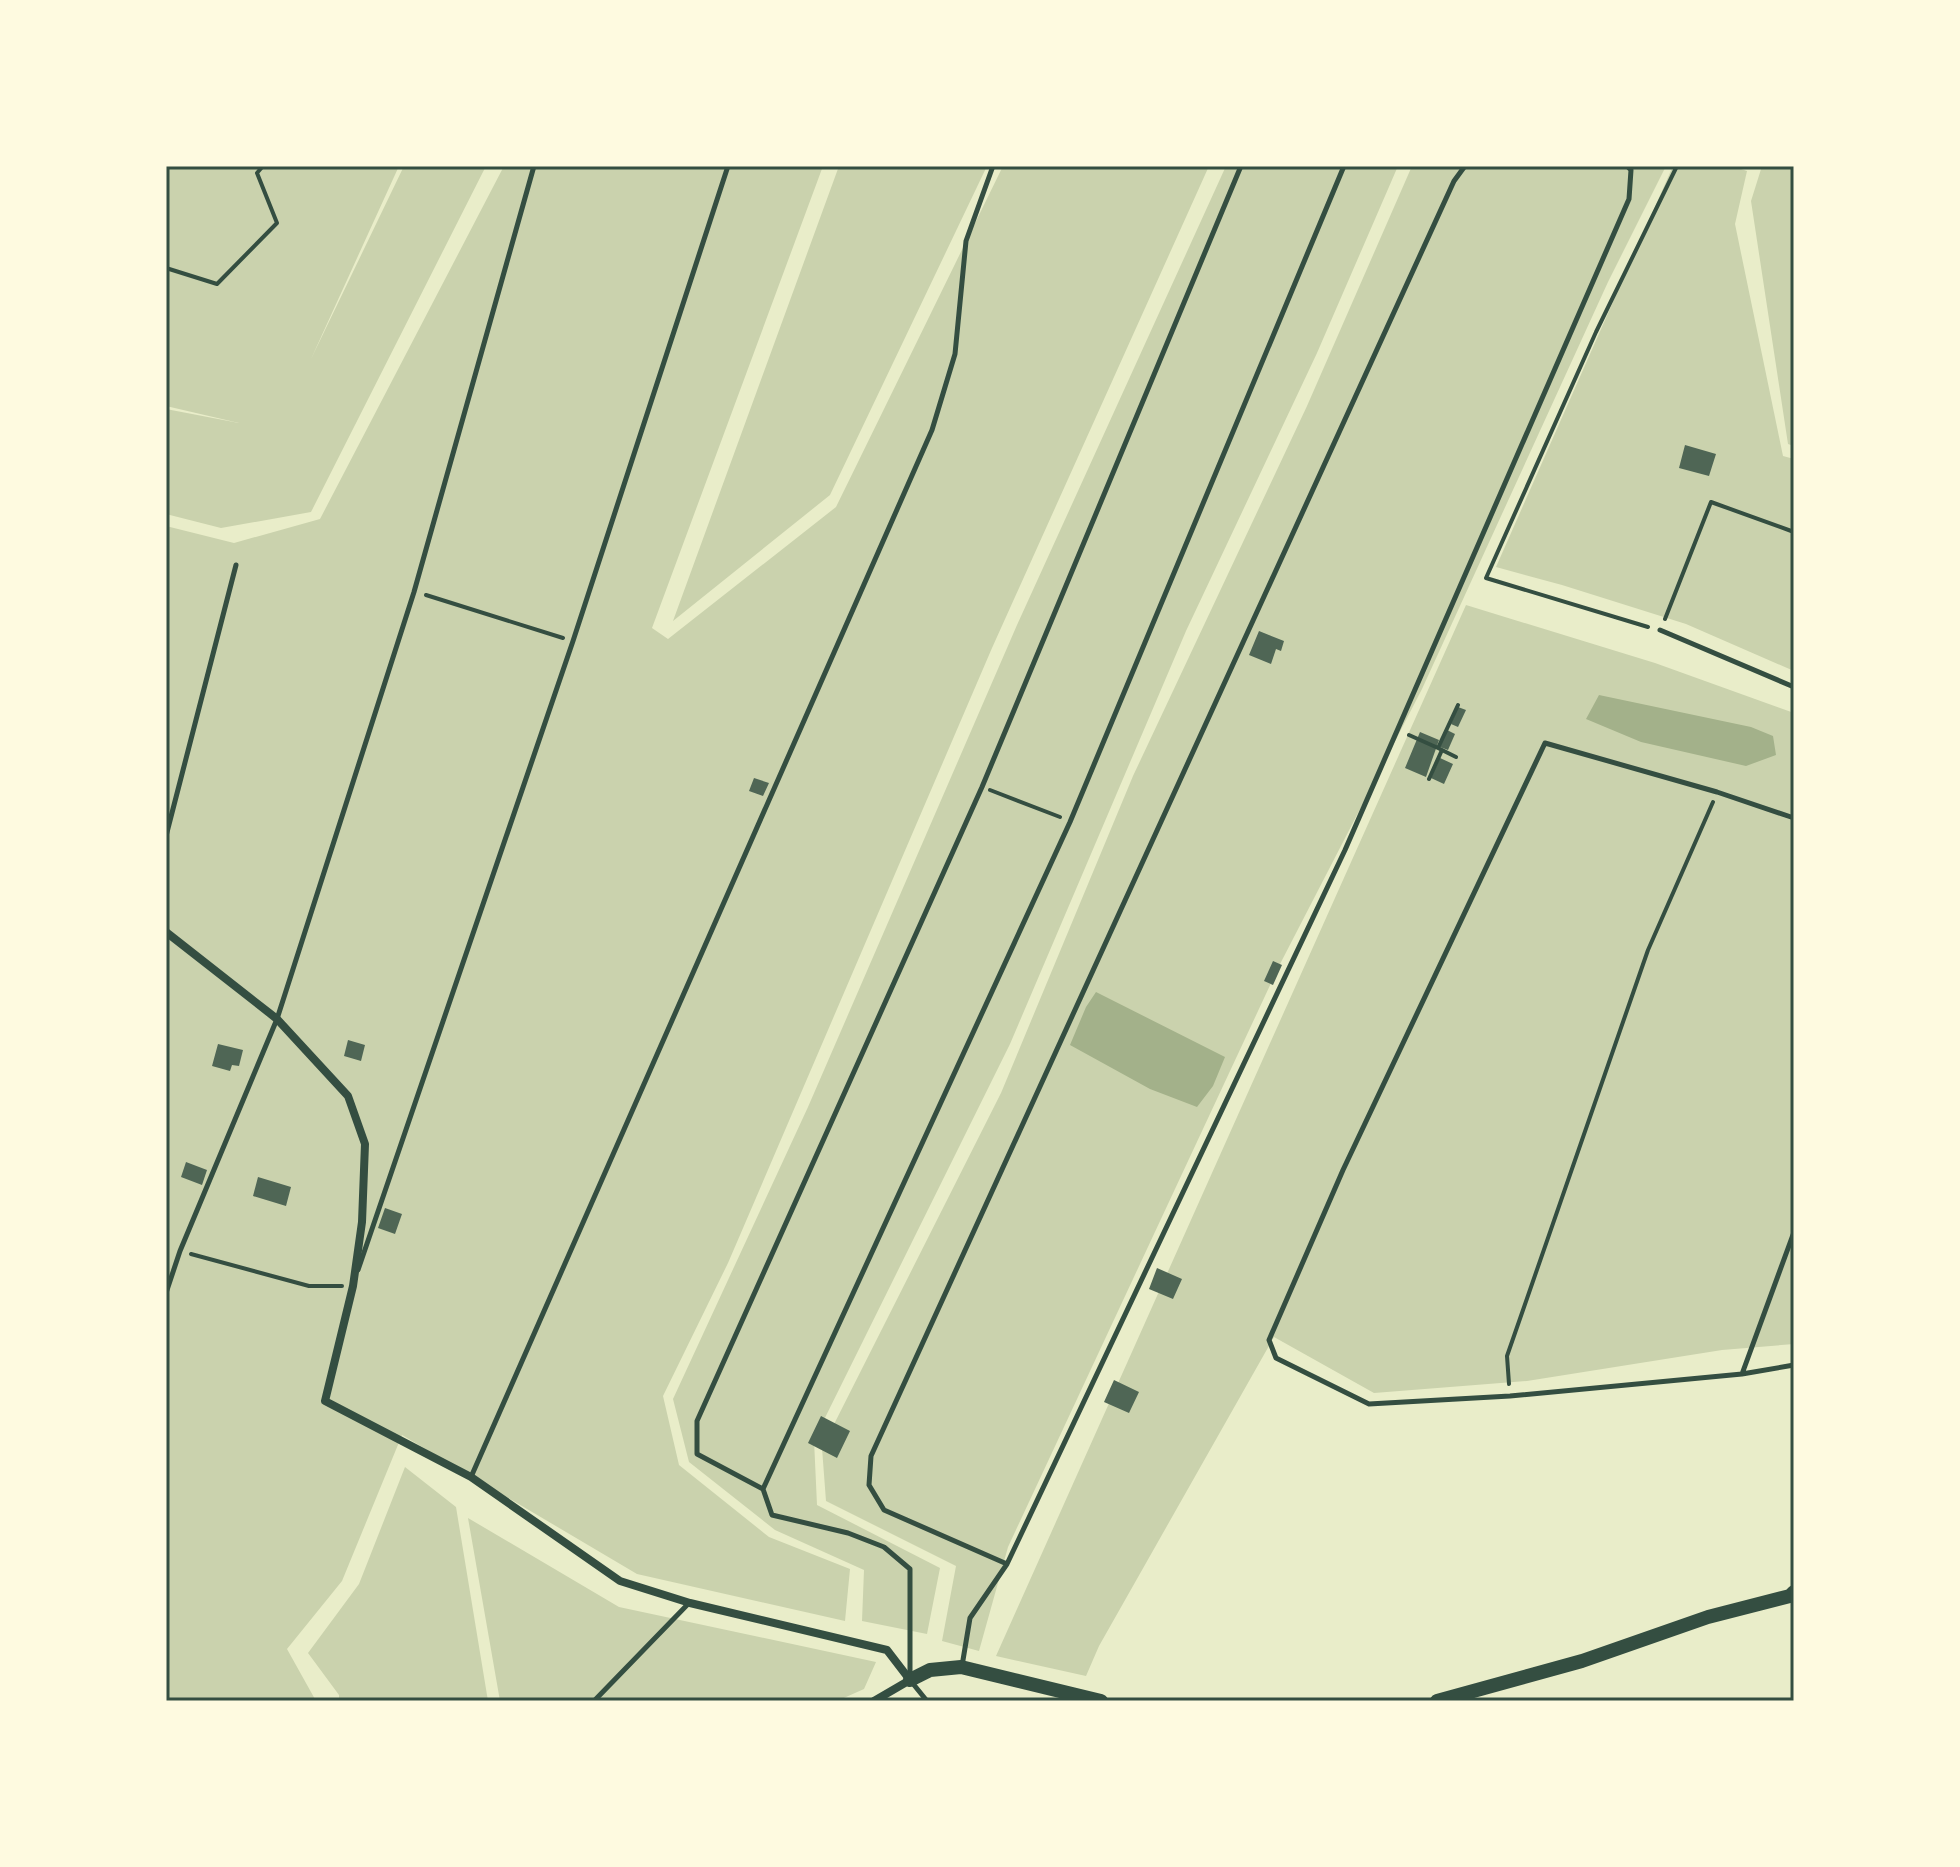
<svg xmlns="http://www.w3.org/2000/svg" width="1960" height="1867" font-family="Rubik,sans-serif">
	<rect width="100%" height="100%" fill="#e9edc9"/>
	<path fill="#cad2ad" d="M166,166H399L311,359L404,166H486L311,512L221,528L166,514V409L239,423L166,406Z
		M504,166H823L652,628L668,639L836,507L1003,166H1209L992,648L728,1263L663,1396L679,1465L769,1537L850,1569L845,1621L637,1574L402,1435L342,1581L287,1649L316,1701H166V526L234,543L320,519Z
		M839,166H987L830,495L673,621Z
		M1226,166H1398L1317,353L1186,631L1010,1044L814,1440L817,1505L940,1568L927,1634L862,1621L864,1570L775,1530L689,1462L673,1399L808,1107L1017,625Z
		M1412,166H1666L1608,282L1422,689L1279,966L1008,1547L979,1651L942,1641L956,1566L826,1501L822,1448L1001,1093L1133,776L1307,406Z
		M1673,166H1732L1747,171L1735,224L1783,456L1794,459V671L1686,624L1562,585L1496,567Z
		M1762,166H1794V446L1788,444L1751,201Z
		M1466,605L1655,663L1794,713V1344L1722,1350L1527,1381L1374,1393L1274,1337L1099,1646L1086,1676L996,1656Z
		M405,1467L456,1507L488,1701H339V1695L308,1653L359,1584Z
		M468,1518L619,1607L876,1662L864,1689L837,1701H500Z"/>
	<path fill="#a3b18a" d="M1599,695L1751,727L1773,736L1776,755L1746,766L1641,742L1586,719Z
		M1096,992L1225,1057L1213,1086L1197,1107L1150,1089L1070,1045L1086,1007Z"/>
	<path fill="#4f6655" d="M1685,445L1716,454L1709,476L1679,468Z
		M1259,631L1284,641L1281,651L1276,649L1271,664L1249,655Z
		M1458,707L1466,710L1458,727L1451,724Z
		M1447,730L1455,734L1448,750L1440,747Z
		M1420,732L1439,740L1426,777L1405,768Z
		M1440,758L1453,764L1444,784L1431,778Z
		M754,778L769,783L763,796L749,791Z
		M1273,961L1282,965L1273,985L1264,981Z
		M348,1040L365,1045L361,1061L344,1056Z
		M218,1044L243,1050L239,1066L232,1065L230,1071L212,1066Z
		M186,1162L207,1170L202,1185L181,1177Z
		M258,1177L291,1187L286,1206L253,1196Z
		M385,1208L402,1214L395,1234L378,1228Z
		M1157,1268L1182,1279L1173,1299L1149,1289Z
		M1114,1380L1139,1392L1129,1413L1104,1402Z
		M821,1416L850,1431L837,1458L808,1443Z"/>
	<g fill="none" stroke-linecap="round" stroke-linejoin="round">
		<path stroke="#344e41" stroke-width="4" d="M166,268L217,284L277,223L257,173L263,166
			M426,595L563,638
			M1665,619L1711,502L1794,532
			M1648,627L1486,578L1596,332L1677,166
			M1409,735L1438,748L1458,705
			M1440,749L1456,757
			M1429,779L1442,750
			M990,790L1060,817
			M191,1254L309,1286H342
			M1509,1384L1507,1356L1648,950L1713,802"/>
		<path stroke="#344e41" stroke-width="5" d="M1660,630L1794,687
			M1794,818L1717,792L1545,743L1343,1170L1269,1340L1276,1358L1369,1404L1510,1396L1742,1374L1794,1365
			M166,836L236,565
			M358,1270L573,641L728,166
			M166,1293L180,1251L277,1019L414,592L534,166
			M1742,1374L1794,1232
			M471,1477L932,430L955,354L966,241L993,166
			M763,1489L697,1454V1421L982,787L1241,166
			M1007,1564L884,1510L869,1485L871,1456L1454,181L1465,166
			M962,1666L970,1618L1007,1564L1345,850L1629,199L1631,170L1627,166
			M594,1701L689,1603
			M927,1701L910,1680V1569L884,1547L848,1533L772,1515L763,1489L1070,822L1344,166"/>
		<path stroke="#344e41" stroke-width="8" d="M166,932L277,1019L348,1096L365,1144L362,1222L353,1286L325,1401L471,1477L620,1581L690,1603L887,1650L910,1680L874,1701"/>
		<path stroke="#344e41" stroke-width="14" d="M910,1680L930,1670L961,1667L1101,1701
			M1437,1701L1582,1661L1708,1617L1790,1596L1794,1592"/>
	</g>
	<rect width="1960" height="1867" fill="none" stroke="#fefae0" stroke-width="336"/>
	<rect x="168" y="168" width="1624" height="1531" fill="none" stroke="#344e41" stroke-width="3"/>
</svg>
